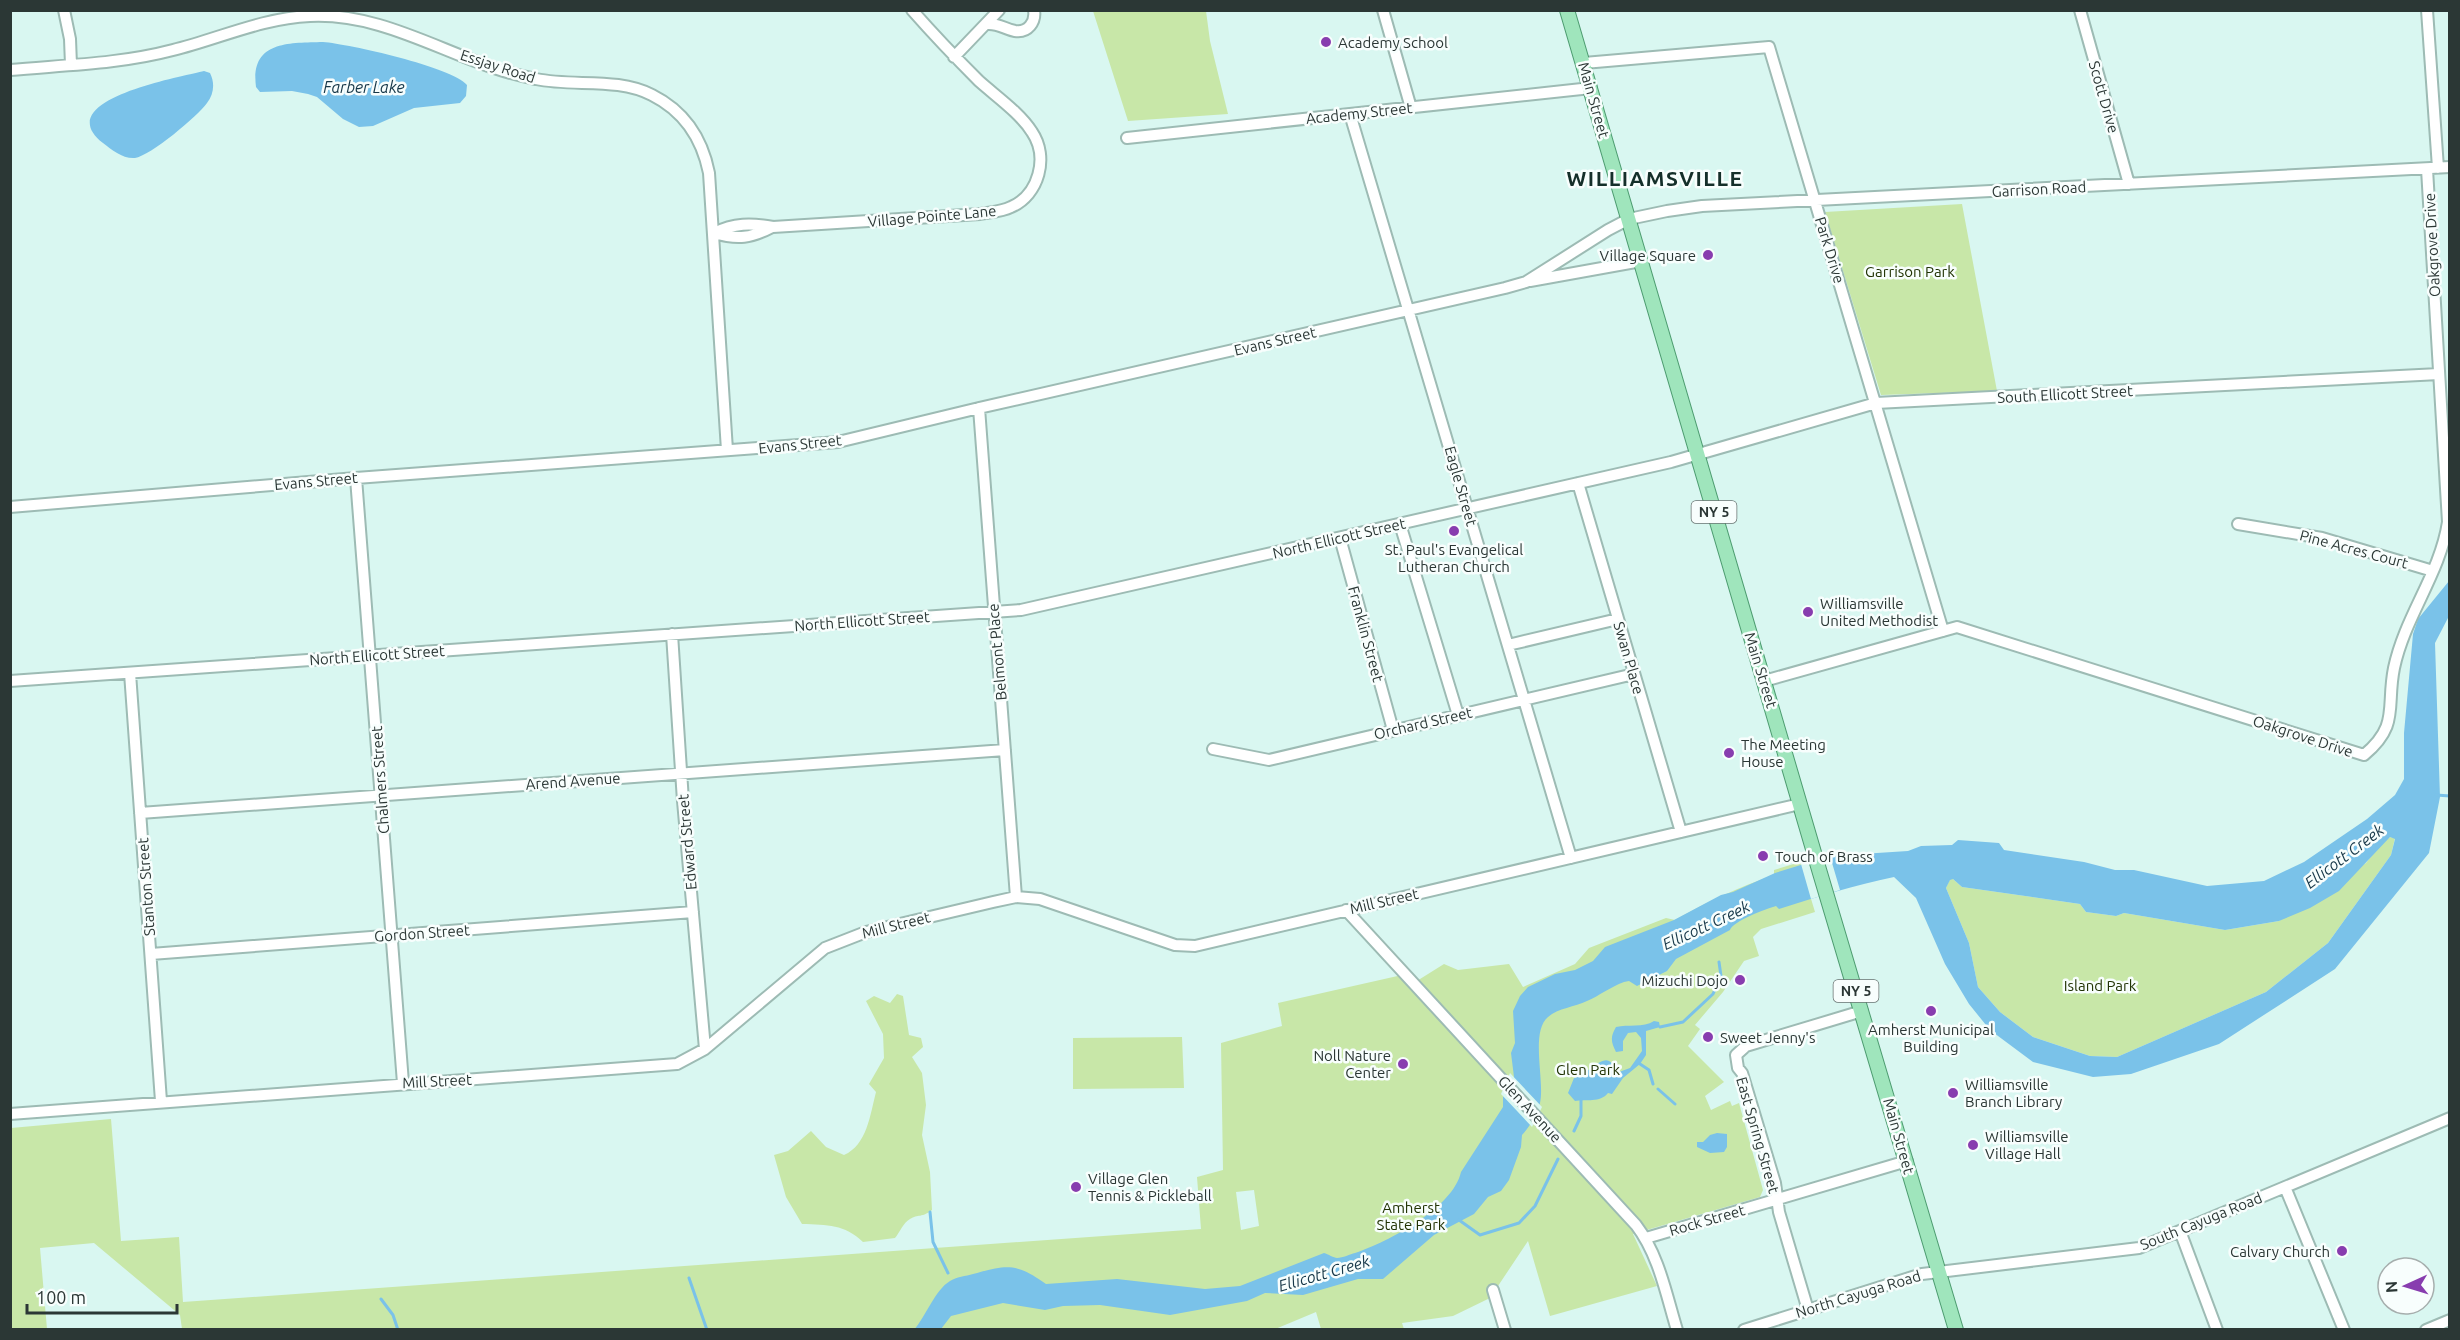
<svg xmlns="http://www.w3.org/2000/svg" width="2460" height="1340" font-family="Ubuntu,sans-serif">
	<rect width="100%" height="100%" fill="#d9f7f1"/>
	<path fill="#c8e7a8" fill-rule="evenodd" d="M1093,11H1206L1210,41L1228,114L1128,121Z
		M1962,204L1997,391L1881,395L1825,212Z
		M2390,837L2395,838L2391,855L2328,943L2266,992L2117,1057L2090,1056L2033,1037L2000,1012L1978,987L1969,943L1946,888L1950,879H1953L1962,887L2080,904L2086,912L2116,916L2124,913L2225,930L2279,921L2366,863L2380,845Z
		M1800,862L1815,912L1761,929L1753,937L1759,956L1744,961L1723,992L1695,1025L1700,1029L1688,1046L1724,1082L1705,1096L1711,1110L1730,1101L1732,1106L1739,1103L1763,1190L1760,1197L1633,1234L1657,1286L1550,1316L1528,1241L1490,1298L1453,1316L1402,1323L1404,1329H1321L1316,1312L1273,1330L182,1329L180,1315L94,1243L40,1248L47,1329L11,1330V1128L111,1119L121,1241L179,1237L183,1302L1201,1229L1197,1177L1223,1170L1221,1043L1282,1026L1278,1003L1402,975L1412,984L1444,964L1458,970L1509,964L1523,987L1575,964L1589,948L1666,918L1675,920C1707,902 1739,887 1774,875V870ZM1254,1190L1259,1226L1241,1230L1236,1192Z
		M897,994L903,996L909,1035L921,1038L923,1047L912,1057L922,1073L926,1105L922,1135L930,1172L932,1210C922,1218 918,1214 910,1219C903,1223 900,1232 895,1238L863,1242C844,1224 828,1225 802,1224L786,1197L774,1155L788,1151L811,1131L826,1147L844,1155C867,1145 870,1115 876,1092L869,1084L884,1058L883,1034L866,1001L874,996L890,1003Z
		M1182,1037L1184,1088L1073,1089V1038Z"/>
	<path fill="#7ac2e9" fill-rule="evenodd" d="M323,42C349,44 452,67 467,85L466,96L460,103L414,108L373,126L359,127L343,119L317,97L308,94L292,91L260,92L256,87C250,41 288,43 323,42Z
		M204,71L210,73C215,83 214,94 207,103C198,116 150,156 135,158C123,159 112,150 103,143C48,100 181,77 204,71Z
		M2449,581V616L2435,643L2440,797L2429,853L2335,969L2219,1044L2131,1074L2093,1077L2033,1062L1990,1030L1969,1004L1945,964L1916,898L1894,877C1855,885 1817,897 1779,909L1776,906C1766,909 1733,921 1730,930L1676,959L1667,971L1637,986L1629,981L1624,982C1610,987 1599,996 1587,1001C1575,1007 1558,1008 1548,1017C1530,1032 1545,1081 1540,1103C1537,1115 1530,1126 1522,1135L1521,1147L1509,1180L1501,1191L1488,1197L1474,1214L1434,1235L1383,1279H1358L1303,1295L1265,1293L1247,1301L1170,1315L1100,1305L1063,1306L1045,1310L1003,1303L951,1316L941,1329L914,1330C926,1316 935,1290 950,1281C956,1277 966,1276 973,1274C1007,1265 1015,1262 1046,1284L1117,1279L1205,1289L1240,1286L1324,1253C1328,1254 1334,1258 1337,1258C1343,1258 1350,1254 1355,1253C1388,1242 1453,1208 1461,1172L1503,1107V1097L1514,1077L1511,1053L1515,1043L1513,1011L1520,996L1528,987L1555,974L1575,970L1593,961L1605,947L1674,920L1721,895L1733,892L1775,873L1830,856L1908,851L1921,846L1952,845L1958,840L1999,843L2004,850L2084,862L2115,870H2134L2207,886L2264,881L2304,862L2367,819L2395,795L2404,779V733L2413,634L2418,619ZM2390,837L2395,839L2391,855L2328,943L2266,992L2117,1057L2090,1056L2033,1037L2000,1012L1978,987L1969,943L1946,888L1950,880L1953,879L1962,887L2080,904L2086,912L2116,916L2124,913L2225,930L2279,921L2310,908L2339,891Z
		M1654,1021L1659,1022L1660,1027L1646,1031V1055L1640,1064L1623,1078L1612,1094L1608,1093C1600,1103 1586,1099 1575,1101L1568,1093L1574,1078C1585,1076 1601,1056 1609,1061C1613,1063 1616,1070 1619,1072L1630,1068L1642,1051L1641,1038L1636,1032L1628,1033L1623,1041V1051L1616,1052C1611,1042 1610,1037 1616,1027C1628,1024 1643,1028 1654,1021Z
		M1717,1133L1727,1134V1147L1724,1152L1710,1153L1697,1147V1142H1703L1710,1135Z"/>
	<path fill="#d9f7f1" d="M1830,856L1840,890L1811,899L1801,864Z
		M1510,1073L1542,1107L1532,1127L1501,1094Z"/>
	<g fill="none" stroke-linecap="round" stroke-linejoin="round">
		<path stroke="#7ac2e9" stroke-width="3" d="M2436,795L2450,796
			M1660,1027L1683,1022L1713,994L1721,976L1719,962
			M1640,1064L1649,1070L1653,1084
			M1658,1089L1675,1104
			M1574,1131L1581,1116V1100
			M930,1212L933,1242L948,1273
			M1459,1220L1480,1235L1519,1223L1535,1206L1558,1159
			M689,1278L707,1330
			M381,1299L393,1315L398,1330"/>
		<g stroke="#9dbbb4" stroke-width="14">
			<path id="minor" d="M64,10L70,39L71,65
				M1383,10L1411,108
				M2080,10L2129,184
				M2427,10L2438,168
				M987,24C999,23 1004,29 1015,31C1028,33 1036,22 1034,10
				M954,57L999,10
				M1584,63L1769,47L1943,631
				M10,70C65,65 120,64 173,50C218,39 262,18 310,16C391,12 458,65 536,79C574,87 617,77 652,95C684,111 702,138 709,173L727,450
				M1350,114L1571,858
				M1127,138L1591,88
				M714,233C734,223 751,223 773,227L980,214C990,212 1001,212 1011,207C1039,195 1049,157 1032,132C1020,113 997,97 979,81C956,58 934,35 912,10
				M714,233C738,240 751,238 772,227
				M1530,281L1641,261
				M979,408L1016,897
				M356,478L403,1083
				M1578,483L1681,832
				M10,507L356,478L838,442L979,408L1505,288L1526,282L1608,230L1629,219L1667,211L1702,206L2450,167
				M1400,524L1458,715
				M2238,524L2322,538L2433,571
				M1340,538L1393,730
				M672,634L683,801L705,1049
				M1508,645L1618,619
				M130,673L161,1101
				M10,681L1021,610L1671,462L1876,403L2439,374
				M1764,681L1957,627L2364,755C2400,725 2386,707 2394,668C2405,616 2440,574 2448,522L2427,169
				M1213,749L1269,760L1634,674
				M140,813L1005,750
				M1346,910L1636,1225C1659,1255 1666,1294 1677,1330
				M151,954L693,912
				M10,1114L677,1064L705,1049L825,948L866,932L993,902L1016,897L1040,899L1175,945L1195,946L1800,804
				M2285,1187L2344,1330
				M2180,1231L2217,1330
				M1646,1238L1907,1161
				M1493,1290L1505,1330
				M1808,1310L1779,1212L1775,1183L1742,1073L1738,1068L1736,1055L1746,1046L1862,1011
				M1744,1330L1922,1274L2139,1248L2450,1118
				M2426,1330L2450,1320"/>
		</g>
		<g stroke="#4d9c70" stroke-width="16">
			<path id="major" d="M1567,10L1820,873L1956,1330"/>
		</g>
		<use href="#minor" stroke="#fff" stroke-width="10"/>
		<use href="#major" stroke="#9fe5bc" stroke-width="14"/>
	</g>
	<g fill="#883daf" stroke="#f8fefd" stroke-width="2">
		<circle cx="1326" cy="42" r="6"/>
		<circle cx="1708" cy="255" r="6"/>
		<circle cx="1454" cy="531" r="6"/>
		<circle cx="1808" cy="612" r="6"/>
		<circle cx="1729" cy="753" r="6"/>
		<circle cx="1763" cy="856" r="6"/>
		<circle cx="1740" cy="980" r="6"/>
		<circle cx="1931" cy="1011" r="6"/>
		<circle cx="1708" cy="1037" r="6"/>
		<circle cx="1403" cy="1064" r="6"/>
		<circle cx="1953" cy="1093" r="6"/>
		<circle cx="1973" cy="1145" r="6"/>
		<circle cx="1076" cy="1187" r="6"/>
		<circle cx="2342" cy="1251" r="6"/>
	</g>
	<g text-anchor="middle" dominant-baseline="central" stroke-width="5" stroke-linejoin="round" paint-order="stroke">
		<g fill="#f8fefd" stroke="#687371" stroke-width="1.5">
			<rect x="1691.5" y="501" width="45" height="22" rx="4.5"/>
			<rect x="1833.5" y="980" width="45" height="22" rx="4.5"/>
		</g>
		<g font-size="14" font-weight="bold" fill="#2b3735">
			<text x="1714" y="512">NY 5</text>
			<text x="1856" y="991">NY 5</text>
		</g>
		<g font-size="15" fill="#2b3735" stroke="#f8fefd" text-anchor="start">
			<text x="1338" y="42">Academy School</text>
			<text x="1696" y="255" text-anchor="end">Village Square</text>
			<text x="1454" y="549" text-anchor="middle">St. Paul's Evangelical<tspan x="1454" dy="17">Lutheran Church</tspan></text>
			<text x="1820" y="603">Williamsville<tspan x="1820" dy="17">United Methodist</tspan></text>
			<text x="1741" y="744">The Meeting<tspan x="1741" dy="17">House</tspan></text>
			<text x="1775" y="856">Touch of Brass</text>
			<text x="1728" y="980" text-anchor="end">Mizuchi Dojo</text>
			<text x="1931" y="1029" text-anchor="middle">Amherst Municipal<tspan x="1931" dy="17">Building</tspan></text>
			<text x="1720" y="1037">Sweet Jenny's</text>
			<text x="1391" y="1055" text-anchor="end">Noll Nature<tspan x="1391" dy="17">Center</tspan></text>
			<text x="1965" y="1084">Williamsville<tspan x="1965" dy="17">Branch Library</tspan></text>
			<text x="1985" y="1136">Williamsville<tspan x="1985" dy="17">Village Hall</tspan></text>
			<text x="1088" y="1178">Village Glen<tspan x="1088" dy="17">Tennis &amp; Pickleball</tspan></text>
			<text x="2330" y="1251" text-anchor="end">Calvary Church</text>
		</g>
		<g font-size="15" fill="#2b3735" stroke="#f8fefd">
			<text transform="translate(498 66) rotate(18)">Essjay Road</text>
			<text transform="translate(2104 97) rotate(74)">Scott Drive</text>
			<text transform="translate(1594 100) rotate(74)">Main Street</text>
			<text transform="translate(1359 113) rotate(-6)">Academy Street</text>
			<text transform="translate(2039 189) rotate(-3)">Garrison Road</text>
			<text transform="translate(932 216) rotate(-5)">Village Pointe Lane</text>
			<text transform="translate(2432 245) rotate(-93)">Oakgrove Drive</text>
			<text transform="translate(1830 250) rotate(73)">Park Drive</text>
			<text transform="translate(1275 341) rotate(-13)">Evans Street</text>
			<text transform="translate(2065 394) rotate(-3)">South Ellicott Street</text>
			<text transform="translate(800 444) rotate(-6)">Evans Street</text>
			<text transform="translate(316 481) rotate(-5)">Evans Street</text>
			<text transform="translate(1461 486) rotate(74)">Eagle Street</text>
			<text transform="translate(1339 538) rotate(-13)">North Ellicott Street</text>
			<text transform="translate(2354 549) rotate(15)">Pine Acres Court</text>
			<text transform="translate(862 621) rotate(-4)">North Ellicott Street</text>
			<text transform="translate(1366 634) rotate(75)">Franklin Street</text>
			<text transform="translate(997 652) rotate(-95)">Belmont Place</text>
			<text transform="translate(377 655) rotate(-4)">North Ellicott Street</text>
			<text transform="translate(1629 658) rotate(74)">Swan Place</text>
			<text transform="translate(1761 670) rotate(73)">Main Street</text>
			<text transform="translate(1423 723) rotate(-13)">Orchard Street</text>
			<text transform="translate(2303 736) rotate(18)">Oakgrove Drive</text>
			<text transform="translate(380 780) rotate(-94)">Chalmers Street</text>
			<text transform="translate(573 781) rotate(-4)">Arend Avenue</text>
			<text transform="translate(687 842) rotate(-95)">Edward Street</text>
			<text transform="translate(146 887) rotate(-94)">Stanton Street</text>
			<text transform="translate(1384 901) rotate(-13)">Mill Street</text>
			<text transform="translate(896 925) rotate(-14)">Mill Street</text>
			<text transform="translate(422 933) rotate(-4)">Gordon Street</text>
			<text transform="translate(437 1081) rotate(-3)">Mill Street</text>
			<text transform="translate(1530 1109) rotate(47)">Glen Avenue</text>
			<text transform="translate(1758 1135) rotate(74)">East Spring Street</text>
			<text transform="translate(1899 1136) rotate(74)">Main Street</text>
			<text transform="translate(1707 1220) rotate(-16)">Rock Street</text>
			<text transform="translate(2201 1221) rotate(-22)">South Cayuga Road</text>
			<text transform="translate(1858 1294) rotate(-17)">North Cayuga Road</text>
		</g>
		<g font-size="15" fill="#213304" stroke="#f8fefd">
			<text x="1910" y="271">Garrison Park</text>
			<text x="2100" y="985">Island Park</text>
			<text x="1588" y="1069">Glen Park</text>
			<text x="1411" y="1207">Amherst<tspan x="1411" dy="17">State Park</tspan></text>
		</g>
		<g font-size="16" font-style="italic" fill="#163748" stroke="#f8fefd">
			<text x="364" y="87">Farber Lake</text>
			<text transform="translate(2344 856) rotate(-37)">Ellicott Creek</text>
			<text transform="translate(1706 925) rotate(-25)">Ellicott Creek</text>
			<text transform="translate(1324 1273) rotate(-16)">Ellicott Creek</text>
		</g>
		<g font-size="21" font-weight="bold" letter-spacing="1.5" fill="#152f2a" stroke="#f8fefd">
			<text x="1655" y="178">WILLIAMSVILLE</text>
		</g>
	</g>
	<rect width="2460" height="1340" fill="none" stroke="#2b3735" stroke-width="24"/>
	<g transform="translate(2406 1286) rotate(266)"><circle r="28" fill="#f8fefd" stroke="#a6aead" stroke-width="1.5"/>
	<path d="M0-4.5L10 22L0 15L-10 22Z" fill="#883daf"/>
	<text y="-9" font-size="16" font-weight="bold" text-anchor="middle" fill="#2b3735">N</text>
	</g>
	<path d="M27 1304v9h150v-9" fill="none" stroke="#2b3735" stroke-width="3"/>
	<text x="36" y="1304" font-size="18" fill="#2b3735" stroke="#f8fefd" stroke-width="4.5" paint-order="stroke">100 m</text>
</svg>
